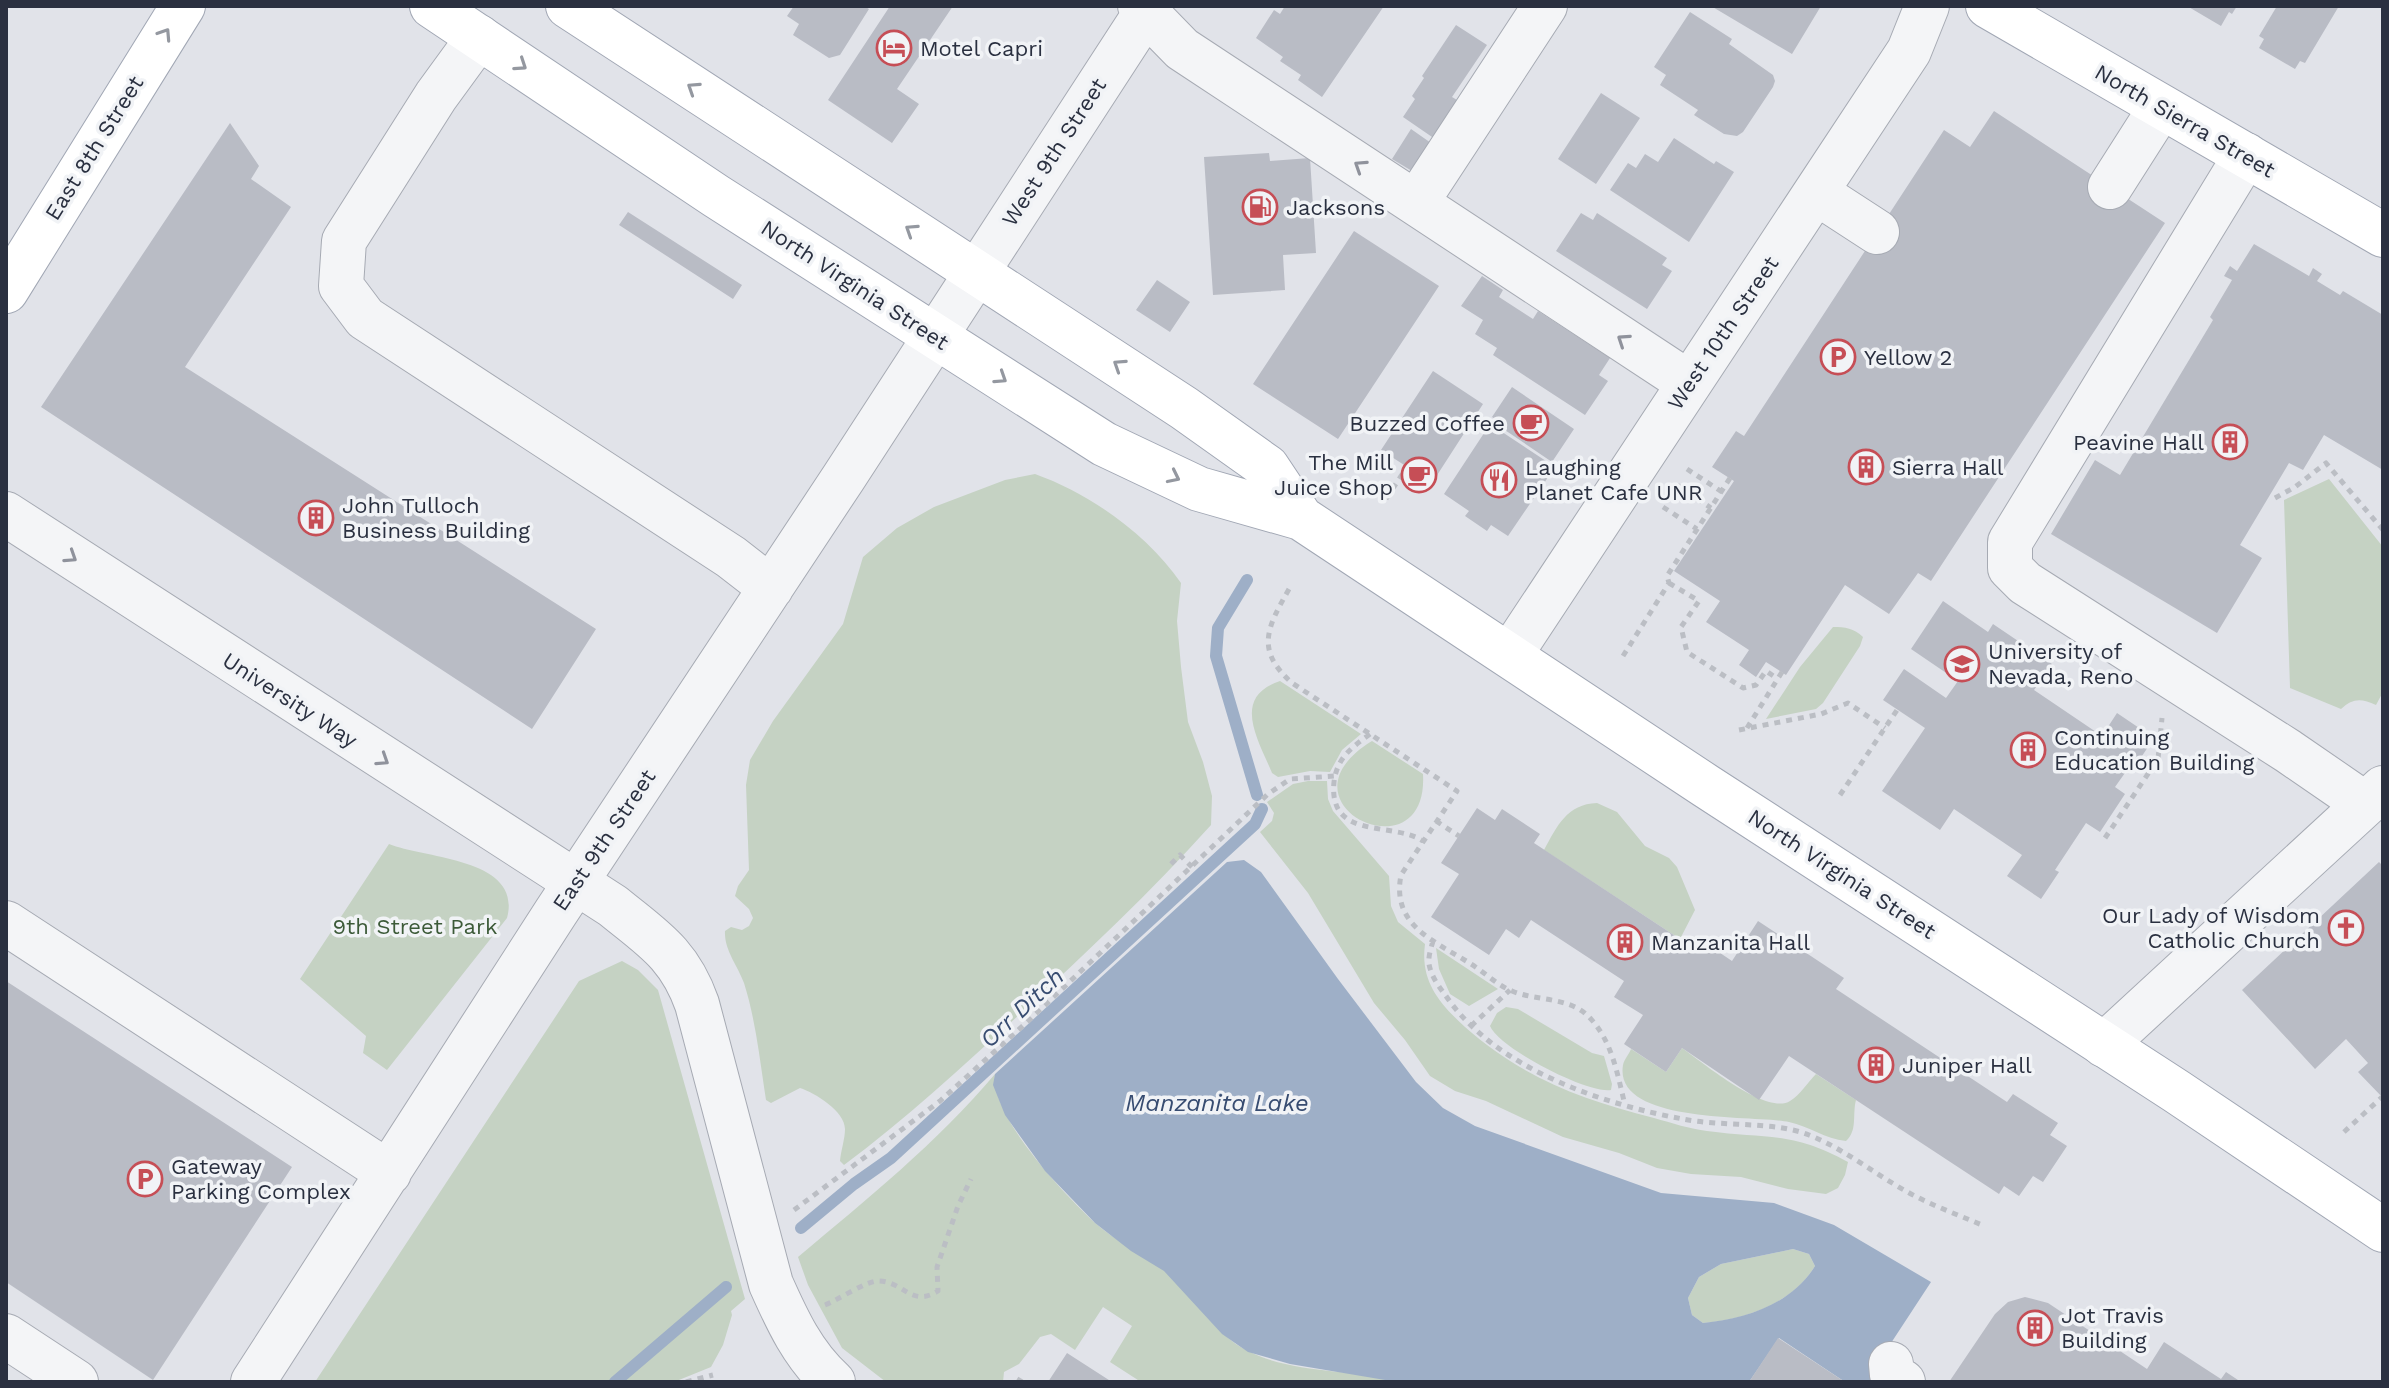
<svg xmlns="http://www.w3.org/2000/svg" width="2389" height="1388" font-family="'Work Sans',sans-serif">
	<rect width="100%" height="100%" fill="#e1e3e9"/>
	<path fill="#c5d2c3" d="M1035,474C1091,494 1148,535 1181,583L1177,621L1181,667L1188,722L1203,762L1212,796L1211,825C1151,892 1086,953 1020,1014C963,1066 906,1119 844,1165L840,1161C841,1150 845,1139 845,1129C845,1111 815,1093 800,1088L771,1103L766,1100C760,1062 756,1021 744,983C738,966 724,950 725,931L731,927L742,930L749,926L753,918L749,909L735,896L738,886L749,870L746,785L750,760L773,721L843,624L863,557L897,528L934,507L1005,480Z
		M2329,479L2383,547V692L2376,705C2361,698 2353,698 2341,709L2290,688L2284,500Z
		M1833,627C1845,627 1854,628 1863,637L1860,646L1823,703L1816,709L1766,719L1800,667Z
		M1280,681L1361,734L1342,750L1330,772L1310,771L1278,777L1272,773C1258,739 1231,697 1280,681Z
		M1372,741L1423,774C1429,879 1269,804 1372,741Z
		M1308,781H1327L1328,799L1333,811L1389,876L1391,906L1398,922L1425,944C1420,981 1439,1003 1465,1027C1523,1078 1580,1099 1654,1118C1672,1123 1690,1129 1707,1131C1766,1139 1792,1131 1848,1162L1845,1175L1838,1188L1826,1194L1788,1189L1741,1177L1691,1174L1657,1168L1619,1153L1563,1137L1486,1101L1455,1091L1430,1076L1405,1040L1374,1003L1308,893L1260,832L1272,821L1274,813L1267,802L1293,784Z
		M1597,803L1617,812L1645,846L1669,858L1677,867L1695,910L1680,939L1544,850C1557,826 1567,804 1597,803Z
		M389,844C426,859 523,858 507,918L387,1070L363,1053L366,1036L300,979Z
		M1436,948L1498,989L1469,1006L1450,994L1439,969Z
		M622,961L638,970L658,990L745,1299L731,1311L732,1315L723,1345L711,1367L674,1382H315L579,981Z
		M1506,1007L1518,1009L1592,1053L1604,1056L1612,1084L1611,1090C1587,1094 1499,1048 1490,1026L1497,1013Z
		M1682,1048C1702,1062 1767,1116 1790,1101C1800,1095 1808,1082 1816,1074L1856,1100C1852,1115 1858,1130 1846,1141C1825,1139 1809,1126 1789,1122C1755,1115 1613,1125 1623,1065C1624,1060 1629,1054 1631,1049L1666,1072Z
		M995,1074C990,1116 1064,1194 1094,1222C1116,1242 1142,1253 1165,1271C1195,1295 1213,1334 1248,1351C1293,1374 1350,1368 1397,1382H1141L1110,1362L1132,1326L1103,1307L1075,1350L1051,1334L1040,1337L1019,1364L1004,1372L1003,1382H886L842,1348L808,1285L798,1257C867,1199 937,1143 995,1074Z
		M1793,1249L1809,1254L1815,1266C1792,1304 1746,1319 1703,1323L1692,1315L1688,1298L1699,1277L1721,1264Z"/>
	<path fill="#9eafc7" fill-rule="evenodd" d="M1244,860L1261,872L1338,979L1416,1082L1443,1108L1475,1126L1661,1193L1774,1203L1834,1225L1931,1282L1874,1369L1878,1382H1845L1779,1338L1749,1382H1397L1290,1364L1248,1352L1222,1334L1164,1271L1131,1251L1095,1223L1045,1171L1005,1115L993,1085L995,1074L1227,862ZM1793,1249L1809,1254L1815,1266C1792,1304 1745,1319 1703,1323L1692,1315L1688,1298L1699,1277L1721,1264Z"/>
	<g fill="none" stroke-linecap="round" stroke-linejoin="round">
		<path stroke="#9eafc7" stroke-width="12" d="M1247,580L1218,628L1216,656L1257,795
			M801,1228L854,1184L891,1158L1255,824L1262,809
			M615,1382L726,1287"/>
	</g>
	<path fill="#b9bcc5" d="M794,6H864L869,9L840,55L829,58L793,35L799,24L787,16Z
		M890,6H953L897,89L919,104L892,143L828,100Z
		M1285,6H1384L1322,97L1298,80L1301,75L1280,61L1283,57L1256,38L1274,10L1280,14Z
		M1711,6H1821L1792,54Z
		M2187,6H2237L2232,14L2229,12L2221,26Z
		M2277,6H2339L2305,63L2300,61L2295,69L2259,48L2264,39L2259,36Z
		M1690,12L1732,39L1729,44L1773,75L1775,81L1773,87L1743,132L1737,136L1724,134L1694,115L1698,110L1660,85L1666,75L1654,67Z
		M1456,25L1487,45L1452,97L1457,100L1435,139L1403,117L1415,99L1412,96L1424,78L1422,76Z
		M1601,93L1640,118L1596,184L1558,159Z
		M1994,111L2165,223L1931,581L1918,573L1889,614L1845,585L1786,675L1766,662L1756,677L1739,665L1749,650L1706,622L1720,601L1674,571L1734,481L1712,467L1736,431L1744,436L1944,130L1970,147Z
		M230,123L259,166L251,179L291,207L185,367L596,629L532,729L41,407Z
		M1411,129L1431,143L1412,171L1392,159Z
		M1674,138L1714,164L1716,161L1734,172L1689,242L1610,190L1628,163L1636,168L1645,154L1658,162Z
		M1269,153L1270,161L1310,158L1316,253L1283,255L1285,290L1213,295L1204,157Z
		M628,212L742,285L733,299L619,225Z
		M1581,213L1593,220L1597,213L1667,258L1662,265L1672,271L1647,309L1556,251Z
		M1354,231L1439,286L1338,439L1253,384Z
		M2254,244L2309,276L2313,268L2322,274L2317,281L2340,295L2343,291L2383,315V470L2324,435L2303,470L2289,463L2240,545L2262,558L2217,633L2051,534L2095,460L2120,475L2213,320L2210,317L2232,280L2224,276L2230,266L2237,271Z
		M1482,276L1503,290L1499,297L1533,319L1538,311L1610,358L1599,375L1608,381L1585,415L1493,355L1497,348L1475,334L1483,320L1461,306Z
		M1157,280L1190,302L1170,332L1136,310Z
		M1433,371L1483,404L1432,483L1381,450Z
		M1512,387L1574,429L1552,462L1496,424L1499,421L1492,417Z
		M1490,424L1555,467L1508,536L1491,525L1487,531L1465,516L1469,511L1444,494Z
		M1943,601L1988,632L1993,624L2052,664L2034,690L2102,736L2117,713L2154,738L2136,765L2132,763L2115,787L2125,794L2100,832L2086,823L2055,870L2059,872L2041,899L2007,876L2022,855L1954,809L1940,830L1882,791L1925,728L1883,700L1904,669L1946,698L1958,681L1911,649Z
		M1477,808L1495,820L1502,809L1540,834L1534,843L1689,945L1695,936L1732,961L1758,921L1844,978L1836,989L2007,1102L2013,1094L2058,1123L2050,1135L2067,1146L2043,1182L2033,1176L2019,1196L2004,1186L1999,1194L1789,1056L1759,1100L1682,1048L1666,1072L1624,1044L1643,1015L1614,997L1624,981L1531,920L1519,938L1506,929L1489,955L1431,917L1459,874L1441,863Z
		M2379,862L2383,866V1098L2358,1072L2368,1063L2346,1039L2315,1069L2242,990Z
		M6,981L292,1167L153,1380L6,1282Z
		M2025,1297L2048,1303L2147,1369L2164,1342L2221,1379L2226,1372L2241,1382H1949L1995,1314L2008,1302Z
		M1778,1338L1845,1382H1749Z
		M1067,1353L1112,1382H1048Z"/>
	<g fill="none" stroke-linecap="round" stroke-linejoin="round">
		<g stroke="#a6aab3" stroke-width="46">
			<path id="minor" d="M1140,6L1182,49L1689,383
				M479,37L436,96L344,241L341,286L365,318L731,557L771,588
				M2246,155L2010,542V568L2025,583L2288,751L2365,804
				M2110,187L2161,107
				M1817,193L1877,232
				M1416,203L1545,6
				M6,514L613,906C652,938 679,953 697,1004L771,1284C787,1320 803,1355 833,1382
				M1510,655L1909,51L1927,6
				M6,923L389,1173
				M2104,1045L2383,788
				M6,1336L76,1382
				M1891,1364L1892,1375L1903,1382
				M253,1382L556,912L844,477L1150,6"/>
		</g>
		<g stroke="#a1a7b4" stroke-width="46">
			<path id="major" d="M432,6L716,196L1104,444L1199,489L1301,518L1706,786L2176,1091L2383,1230
				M568,6L1184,408L1267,467L1301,518
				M1988,6L2383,235
				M6,291L183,6"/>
		</g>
		<path stroke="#bbbec4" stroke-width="5" stroke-dasharray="6 6" stroke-linecap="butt" d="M1687,469L1722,492
			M1677,485L1711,508
			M2275,498L2295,487L2326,463L2383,530
			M1386,499L1407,467
			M1663,507L1697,529
			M1669,583L1699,601L1681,627L1687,652L1743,688L1756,685L1766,671L1778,679
			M1289,589C1267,628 1255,650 1292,683L1457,791L1401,875C1391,926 1435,941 1471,964C1484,972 1497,985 1512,991C1536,1001 1568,997 1587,1015C1612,1039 1617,1073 1625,1105
			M1623,656L1669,583L1667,576L1730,478
			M1747,728L1782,672
			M1739,730L1821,714L1848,703L1885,728
			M1370,734C1351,748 1337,758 1334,782C1328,841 1393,821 1423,841
			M1840,795L1897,710
			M1436,821L1459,836
			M2105,838L2158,759L2162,718
			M1171,864L1180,855L1192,867
			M1433,941C1431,948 1428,957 1429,964C1431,976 1439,987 1446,996C1495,1068 1601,1104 1683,1119C1722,1127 1775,1121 1809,1135C1844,1149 1872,1172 1904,1190C1928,1204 1956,1214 1982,1225
			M1471,1026L1510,990
			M2344,1132L2382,1097
			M794,1210L940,1101L1026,1023L1268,794L1290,779L1335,776
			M825,1305C838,1300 866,1281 878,1281C904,1281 911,1308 938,1291L937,1267L958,1206L971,1179
			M1017,1379L1022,1382
			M686,1382L713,1375"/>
		<use href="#minor" stroke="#f4f5f7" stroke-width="44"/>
		<use href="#major" stroke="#fff" stroke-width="44"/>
	</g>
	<defs><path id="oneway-chevron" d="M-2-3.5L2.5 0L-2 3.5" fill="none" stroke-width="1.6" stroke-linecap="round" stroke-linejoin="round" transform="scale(2)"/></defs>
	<g stroke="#9498a0">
		<use href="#oneway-chevron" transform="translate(165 34) rotate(-57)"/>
		<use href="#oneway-chevron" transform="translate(521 65) rotate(34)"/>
		<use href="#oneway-chevron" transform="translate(693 88) rotate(-147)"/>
		<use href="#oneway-chevron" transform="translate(911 230) rotate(-147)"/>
		<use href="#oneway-chevron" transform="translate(1119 365) rotate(-147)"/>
		<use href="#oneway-chevron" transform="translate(1001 378) rotate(33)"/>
		<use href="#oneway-chevron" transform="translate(1174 477) rotate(26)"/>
	</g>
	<g stroke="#8f929c">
		<use href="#oneway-chevron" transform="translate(1360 166) rotate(-147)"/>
		<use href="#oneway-chevron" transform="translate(1623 340) rotate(-146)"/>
		<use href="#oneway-chevron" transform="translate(71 557) rotate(33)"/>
		<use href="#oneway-chevron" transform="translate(383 760) rotate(33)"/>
	</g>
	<defs>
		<g id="hotel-ring" transform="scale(1.8)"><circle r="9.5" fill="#f1f3f6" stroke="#c64e56" stroke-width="1.5"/><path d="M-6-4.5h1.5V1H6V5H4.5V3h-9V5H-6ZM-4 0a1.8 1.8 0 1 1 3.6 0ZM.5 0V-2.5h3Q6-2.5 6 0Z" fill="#c64e56"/></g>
		<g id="fuel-ring" transform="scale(1.8)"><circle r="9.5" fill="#f1f3f6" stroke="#c64e56" stroke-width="1.5"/><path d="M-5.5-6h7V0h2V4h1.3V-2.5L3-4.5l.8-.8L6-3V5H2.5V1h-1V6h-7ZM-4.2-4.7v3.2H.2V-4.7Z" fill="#c64e56"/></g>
		<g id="parking-ring" transform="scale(1.8)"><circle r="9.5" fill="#f1f3f6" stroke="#c64e56" stroke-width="1.5"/><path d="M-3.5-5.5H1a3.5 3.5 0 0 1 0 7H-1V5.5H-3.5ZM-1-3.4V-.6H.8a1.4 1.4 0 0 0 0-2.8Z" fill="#c64e56"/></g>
		<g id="cafe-ring" transform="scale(1.8)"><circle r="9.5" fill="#f1f3f6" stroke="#c64e56" stroke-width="1.5"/><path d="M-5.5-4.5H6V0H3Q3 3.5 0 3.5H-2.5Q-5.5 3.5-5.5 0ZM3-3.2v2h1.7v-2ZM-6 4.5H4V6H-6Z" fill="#c64e56"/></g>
		<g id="building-ring" transform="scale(1.8)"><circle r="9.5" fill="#f1f3f6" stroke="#c64e56" stroke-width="1.5"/><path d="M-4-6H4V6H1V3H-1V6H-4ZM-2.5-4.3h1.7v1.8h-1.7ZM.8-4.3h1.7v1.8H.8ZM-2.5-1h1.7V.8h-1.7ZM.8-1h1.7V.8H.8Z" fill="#c64e56"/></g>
		<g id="restaurant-ring" transform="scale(1.8)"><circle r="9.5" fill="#f1f3f6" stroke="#c64e56" stroke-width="1.5"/><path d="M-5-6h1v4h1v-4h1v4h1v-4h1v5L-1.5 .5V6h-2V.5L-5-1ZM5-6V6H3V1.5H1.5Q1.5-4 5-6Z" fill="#c64e56"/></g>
		<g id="university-ring" transform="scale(1.8)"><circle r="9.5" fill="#f1f3f6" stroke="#c64e56" stroke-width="1.5"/><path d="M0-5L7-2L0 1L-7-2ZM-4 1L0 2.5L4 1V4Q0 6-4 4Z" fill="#c64e56"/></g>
		<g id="church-ring" transform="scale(1.8)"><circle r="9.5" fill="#f1f3f6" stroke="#c64e56" stroke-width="1.5"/><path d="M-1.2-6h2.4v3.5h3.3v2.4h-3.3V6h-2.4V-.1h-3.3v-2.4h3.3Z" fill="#c64e56"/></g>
	</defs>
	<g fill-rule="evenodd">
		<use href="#hotel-ring" x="894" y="48"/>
		<use href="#fuel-ring" x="1260" y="207"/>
		<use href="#parking-ring" x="1838" y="357"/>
		<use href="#cafe-ring" x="1531" y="423"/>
		<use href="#building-ring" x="2230" y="442"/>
		<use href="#building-ring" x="1866" y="467"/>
		<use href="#cafe-ring" x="1419" y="475"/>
		<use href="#restaurant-ring" x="1499" y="480"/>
		<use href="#building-ring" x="316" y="518"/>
		<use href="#university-ring" x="1962" y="664"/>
		<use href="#building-ring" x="2028" y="750"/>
		<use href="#church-ring" x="2346" y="928"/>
		<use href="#building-ring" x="1625" y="942"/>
		<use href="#building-ring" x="1876" y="1065"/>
		<use href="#parking-ring" x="145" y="1179"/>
		<use href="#building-ring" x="2035" y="1328"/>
	</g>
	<g text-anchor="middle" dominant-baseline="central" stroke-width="7" stroke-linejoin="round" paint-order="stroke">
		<g font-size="22" fill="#2a3040" stroke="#f1f3f6" text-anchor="start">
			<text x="920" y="48">Motel Capri</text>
			<text x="1286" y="207">Jacksons</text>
			<text x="1864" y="357">Yellow 2</text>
			<text x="1505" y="423" text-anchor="end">Buzzed Coffee</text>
			<text x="2204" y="442" text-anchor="end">Peavine Hall</text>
			<text x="1393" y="462" text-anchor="end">The Mill<tspan x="1393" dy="25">Juice Shop</tspan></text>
			<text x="1525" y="467">Laughing<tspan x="1525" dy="25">Planet Cafe UNR</tspan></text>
			<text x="1892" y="467">Sierra Hall</text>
			<text x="342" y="505">John Tulloch<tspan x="342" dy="25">Business Building</tspan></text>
			<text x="1988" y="651">University of<tspan x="1988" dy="25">Nevada, Reno</tspan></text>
			<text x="2054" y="737">Continuing<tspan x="2054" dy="25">Education Building</tspan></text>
			<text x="2320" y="915" text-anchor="end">Our Lady of Wisdom<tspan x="2320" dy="25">Catholic Church</tspan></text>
			<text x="1651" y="942">Manzanita Hall</text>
			<text x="1902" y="1065">Juniper Hall</text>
			<text x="171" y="1166">Gateway<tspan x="171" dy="25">Parking Complex</tspan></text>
			<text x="2061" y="1315">Jot Travis<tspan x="2061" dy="25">Building</tspan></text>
		</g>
		<g font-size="22" fill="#2a3040" stroke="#f1f3f6">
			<text transform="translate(2185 121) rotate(30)">North Sierra Street</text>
			<text transform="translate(94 148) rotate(-58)">East 8th Street</text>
			<text transform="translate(1054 152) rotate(-57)">West 9th Street</text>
			<text transform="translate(855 285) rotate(33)">North Virginia Street</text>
			<text transform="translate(1723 333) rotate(-56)">West 10th Street</text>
			<text transform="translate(290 700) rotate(33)">University Way</text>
			<text transform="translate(604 840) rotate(-56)">East 9th Street</text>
			<text transform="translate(1842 874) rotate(33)">North Virginia Street</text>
		</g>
		<g font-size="22" fill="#3c5a38" stroke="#f1f3f6">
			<text x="415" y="926">9th Street Park</text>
		</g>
		<g font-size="24" font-style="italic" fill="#374c71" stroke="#f1f3f6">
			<text transform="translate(1022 1008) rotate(-43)">Orr Ditch</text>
			<text x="1217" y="1103">Manzanita Lake</text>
		</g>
	</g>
	<rect width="2389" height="1388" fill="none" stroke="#2a3040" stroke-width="16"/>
</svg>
